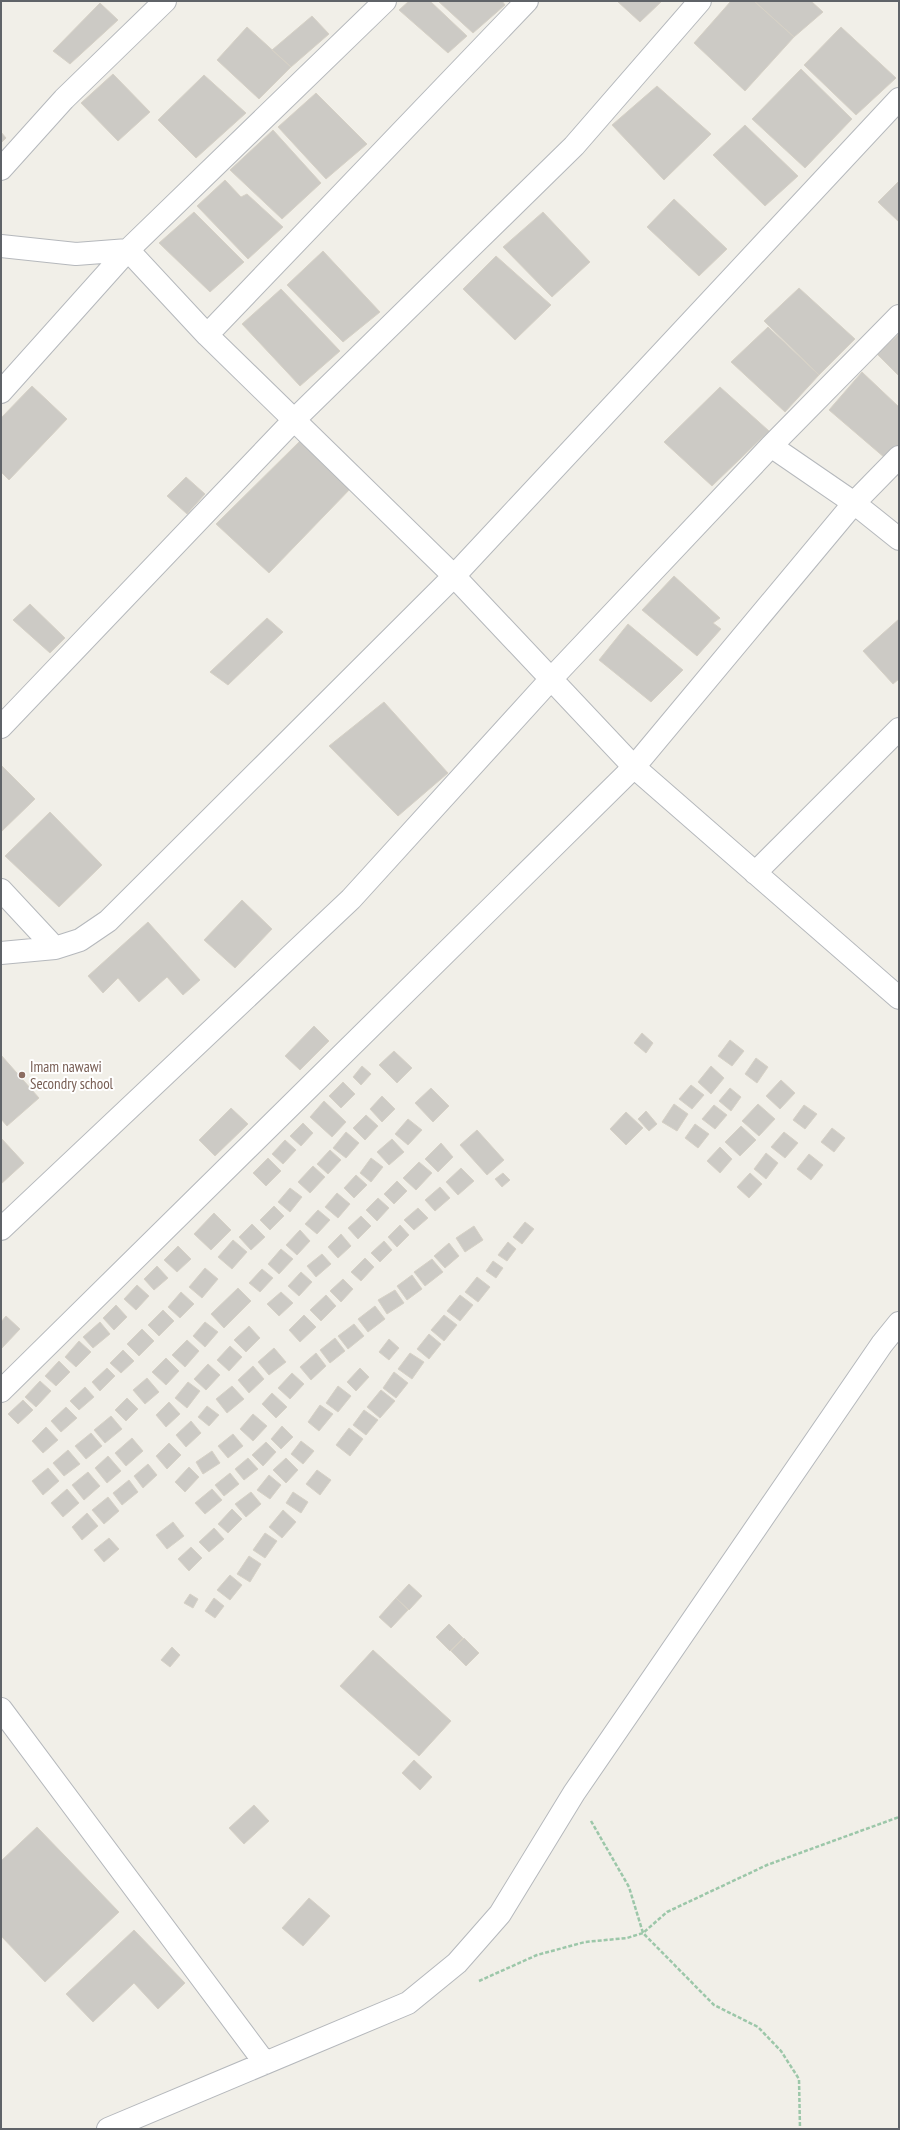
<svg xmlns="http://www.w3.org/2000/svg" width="900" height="2130" font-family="'PT Sans Narrow',sans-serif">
	<rect width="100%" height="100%" fill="#f1efe8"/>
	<path fill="#cccac5" stroke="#d6d1c6" d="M409,1H430L467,36L448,53L399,10Z
		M438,1H502L505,5L473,33Z
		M617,1H662L640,22Z
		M731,1H754L794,37L745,91L694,43Z
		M754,1H811L823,12L794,37Z
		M100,3L118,20L70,64L53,51Z
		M312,16L329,34L291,67L272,50Z
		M247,27L291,67L259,99L217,60Z
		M841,27L896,78L856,115L804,65Z
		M801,69L852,119L805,168L752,119Z
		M113,74L150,112L118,141L81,103Z
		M204,75L246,113L196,158L158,120Z
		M657,86L711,134L664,180L612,125Z
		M316,93L367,144L326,179L278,127Z
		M745,125L798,176L765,206L713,155Z
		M273,130L321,183L282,219L230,170Z
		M1,132L6,138L1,143Z
		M225,180L241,197L247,194L283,227L248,259L197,206Z
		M899,181V222L878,202Z
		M674,199L727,249L699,276L647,227Z
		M194,212L244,262L210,292L159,243Z
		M543,212L590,262L552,297L503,247Z
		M323,251L380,312L343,342L287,285Z
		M496,256L551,305L515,340L463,289Z
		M799,288L855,339L819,375L764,321Z
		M281,289L340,351L300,386L242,324Z
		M768,327L819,375L785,412L731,362Z
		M899,334V376L877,354Z
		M862,372L899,407V446L885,458L829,410Z
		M32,386L67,419L9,480L1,472V418Z
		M720,387L769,431L712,486L664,442Z
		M301,440L353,486L269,573L216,524Z
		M186,477L205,494L187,514L167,496Z
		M674,576L720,618L713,623L721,629L697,656L642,610Z
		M30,604L65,638L50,653L13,620Z
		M267,618L283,632L228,685L210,672Z
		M899,619V679L893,684L863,651Z
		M628,624L683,670L651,702L599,660Z
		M384,702L448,773L398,816L329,746Z
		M1,765L35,799L1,832Z
		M50,812L102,865L59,907L5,856Z
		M242,900L272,929L235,968L204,940Z
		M148,922L200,980L183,995L167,977L139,1002L118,978L103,993L88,976Z
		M314,1026L329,1041L300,1070L285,1056Z
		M642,1033L653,1043L646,1053L634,1043Z
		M730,1040L744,1051L732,1066L718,1056Z
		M394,1051L412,1068L397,1083L379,1065Z
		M1,1055L39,1098L7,1126L1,1119Z
		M756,1058L768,1067L757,1083L745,1074Z
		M362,1066L371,1074L361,1085L353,1077Z
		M711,1066L724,1078L711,1094L698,1082Z
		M781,1080L795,1093L780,1109L766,1096Z
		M343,1082L355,1094L341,1108L329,1096Z
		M691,1085L704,1095L692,1109L679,1099Z
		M431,1088L449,1106L433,1122L415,1103Z
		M730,1088L741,1097L731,1111L719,1101Z
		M382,1096L395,1109L382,1122L370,1109Z
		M324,1101L346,1122L332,1137L310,1117Z
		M674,1104L688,1114L677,1131L662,1122Z
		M758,1104L775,1119L759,1136L742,1121Z
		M714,1105L727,1115L715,1129L702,1119Z
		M804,1105L817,1114L805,1129L793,1120Z
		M231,1108L248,1124L215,1156L199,1140Z
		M646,1111L657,1124L649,1131L638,1119Z
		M626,1112L643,1128L626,1145L610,1129Z
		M366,1115L378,1126L365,1140L353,1128Z
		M408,1119L422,1130L408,1145L395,1134Z
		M303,1123L313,1133L301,1146L290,1136Z
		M695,1124L709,1134L698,1148L685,1138Z
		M741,1126L756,1140L740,1156L725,1142Z
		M832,1128L845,1138L834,1152L821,1142Z
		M477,1130L504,1160L487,1175L460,1145Z
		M346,1132L359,1143L346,1158L333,1148Z
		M784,1132L798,1143L785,1158L771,1147Z
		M1,1138L24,1163L1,1184Z
		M392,1139L404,1152L389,1165L377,1152Z
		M285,1140L296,1150L283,1164L272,1154Z
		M441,1143L453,1157L438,1172L425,1159Z
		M720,1147L732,1159L720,1173L707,1161Z
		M330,1150L341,1160L328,1174L317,1164Z
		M766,1153L778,1163L766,1179L754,1169Z
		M809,1154L823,1165L811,1180L797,1169Z
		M268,1158L281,1171L266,1186L253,1173Z
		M371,1158L383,1167L371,1182L360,1173Z
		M419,1162L432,1173L416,1190L403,1178Z
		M313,1166L325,1177L310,1193L298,1182Z
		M461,1168L474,1181L458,1195L446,1182Z
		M503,1173L510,1180L502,1187L495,1179Z
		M750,1173L762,1184L749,1198L737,1187Z
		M356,1175L367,1185L354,1198L344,1188Z
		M397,1181L407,1191L394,1204L384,1194Z
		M440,1187L450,1198L435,1211L425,1200Z
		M290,1188L302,1197L290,1212L278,1202Z
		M337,1193L350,1204L338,1218L325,1207Z
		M378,1198L389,1208L377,1221L366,1210Z
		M274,1206L284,1216L270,1230L260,1220Z
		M418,1208L428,1218L414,1230L404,1220Z
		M318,1210L330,1220L317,1234L305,1224Z
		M214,1213L231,1230L211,1250L194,1234Z
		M361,1216L371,1226L358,1239L348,1228Z
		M525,1222L534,1229L522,1244L513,1237Z
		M252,1224L265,1237L251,1250L239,1237Z
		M400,1225L409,1235L397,1247L388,1237Z
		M474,1226L483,1240L465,1252L456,1238Z
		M300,1230L310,1241L297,1255L286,1245Z
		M341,1234L351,1246L338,1258L328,1247Z
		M233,1240L247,1252L232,1269L218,1257Z
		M384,1241L392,1250L380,1262L371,1253Z
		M508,1242L516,1249L507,1261L498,1255Z
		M449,1243L459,1256L445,1268L434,1256Z
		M178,1246L191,1259L177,1272L164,1260Z
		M281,1249L293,1259L279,1274L268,1264Z
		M322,1254L331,1264L316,1277L307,1266Z
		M365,1258L374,1267L361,1281L351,1272Z
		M432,1259L443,1272L425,1286L414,1272Z
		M493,1261L503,1268L496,1278L486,1271Z
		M157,1266L168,1278L154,1290L144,1279Z
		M205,1268L218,1279L202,1298L189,1287Z
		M262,1269L273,1278L260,1292L249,1283Z
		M301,1272L312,1282L299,1296L288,1286Z
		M412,1275L422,1289L407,1300L397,1286Z
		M477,1277L490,1287L478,1302L465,1292Z
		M343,1279L353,1289L341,1302L330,1291Z
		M137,1285L149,1296L136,1310L124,1299Z
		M238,1288L251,1301L224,1328L211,1314Z
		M395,1290L404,1303L387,1314L378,1300Z
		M181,1292L194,1304L180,1318L168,1307Z
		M281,1292L293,1303L279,1316L267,1304Z
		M326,1295L336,1306L321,1321L310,1310Z
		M460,1295L473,1305L460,1321L447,1311Z
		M116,1305L127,1317L114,1330L103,1318Z
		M375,1306L385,1319L368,1332L358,1319Z
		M163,1310L174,1321L159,1336L148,1325Z
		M304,1315L316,1327L300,1342L289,1330Z
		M444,1315L457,1325L444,1341L431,1330Z
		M6,1316L20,1329L2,1348L1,1322Z
		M100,1322L110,1334L93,1348L83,1337Z
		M205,1322L218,1332L205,1347L193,1336Z
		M354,1324L364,1336L348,1349L338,1336Z
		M249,1326L260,1338L246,1352L234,1340Z
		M142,1329L154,1341L139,1356L127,1344Z
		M429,1334L441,1344L429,1359L417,1349Z
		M335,1338L345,1351L330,1363L320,1350Z
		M389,1339L399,1348L389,1360L379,1352Z
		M187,1340L199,1351L185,1367L172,1355Z
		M79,1341L91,1352L76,1367L65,1357Z
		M230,1346L242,1357L229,1371L217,1360Z
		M274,1348L286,1362L269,1375L258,1362Z
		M123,1350L134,1361L121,1373L110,1363Z
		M316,1353L326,1366L311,1380L300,1367Z
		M410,1353L424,1362L412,1379L398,1369Z
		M166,1358L179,1371L166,1385L152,1372Z
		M59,1361L70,1372L56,1386L45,1376Z
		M208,1364L220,1375L206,1390L194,1379Z
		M253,1366L264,1379L249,1393L238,1380Z
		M107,1368L115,1376L100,1391L92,1382Z
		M360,1368L369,1377L356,1391L347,1382Z
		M394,1372L408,1383L396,1398L383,1388Z
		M292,1373L304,1384L290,1399L278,1388Z
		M147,1378L159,1392L145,1404L133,1390Z
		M40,1381L51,1391L36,1407L25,1397Z
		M188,1382L200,1391L187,1408L175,1398Z
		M232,1386L244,1399L227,1413L216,1399Z
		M338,1386L351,1396L338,1412L326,1403Z
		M85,1387L94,1397L79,1410L70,1401Z
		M381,1390L395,1401L380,1418L367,1407Z
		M272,1393L287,1407L276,1418L262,1404Z
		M127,1398L138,1409L126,1421L115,1410Z
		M23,1400L33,1410L18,1424L8,1414Z
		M169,1402L180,1414L166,1427L156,1415Z
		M320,1405L333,1414L319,1431L308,1422Z
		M207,1406L219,1415L209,1426L198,1417Z
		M66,1407L77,1418L61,1432L51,1421Z
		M364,1410L378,1420L366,1435L353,1425Z
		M253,1414L267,1426L253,1441L240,1429Z
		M111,1416L122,1429L105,1443L94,1430Z
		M191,1421L201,1433L186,1447L176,1435Z
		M282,1426L293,1437L281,1449L271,1439Z
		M46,1427L58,1440L43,1453L32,1441Z
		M349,1428L363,1439L350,1456L336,1445Z
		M91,1433L102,1446L86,1459L75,1446Z
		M233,1434L243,1446L228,1458L218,1446Z
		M132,1438L143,1451L126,1466L115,1453Z
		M301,1441L314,1451L303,1464L291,1454Z
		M266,1442L276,1452L263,1466L252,1455Z
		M169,1443L181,1455L167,1469L156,1456Z
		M68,1450L80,1464L64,1476L53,1463Z
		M212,1451L220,1463L203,1474L196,1462Z
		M108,1456L121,1471L107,1483L95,1468Z
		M248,1458L258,1469L244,1480L235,1469Z
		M286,1458L298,1470L286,1483L273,1470Z
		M148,1464L157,1475L143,1488L134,1476Z
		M189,1467L199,1477L185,1492L175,1482Z
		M48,1468L59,1481L43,1495L32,1481Z
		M317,1470L331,1480L320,1495L306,1484Z
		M88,1472L100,1486L84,1500L72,1485Z
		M230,1473L239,1484L224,1496L215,1485Z
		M269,1475L281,1485L270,1499L257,1490Z
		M129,1480L138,1492L122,1505L113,1493Z
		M67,1489L79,1503L63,1517L51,1503Z
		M212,1489L222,1500L205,1514L195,1503Z
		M251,1492L261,1504L246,1517L235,1504Z
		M293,1492L308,1502L301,1513L286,1503Z
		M108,1497L119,1511L104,1524L92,1510Z
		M232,1509L242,1519L228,1533L218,1524Z
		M283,1510L296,1522L282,1538L269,1527Z
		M87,1513L98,1526L82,1540L72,1527Z
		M173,1522L184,1536L167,1549L156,1535Z
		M214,1528L224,1539L209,1552L199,1542Z
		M265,1533L277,1541L265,1558L253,1550Z
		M109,1538L119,1549L104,1562L94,1550Z
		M191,1547L202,1558L189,1571L178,1559Z
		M249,1556L261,1564L250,1582L237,1574Z
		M230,1575L242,1585L230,1600L217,1590Z
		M409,1584L422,1596L409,1610L396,1598Z
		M190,1594L198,1599L193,1608L184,1603Z
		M214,1598L224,1606L215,1618L205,1611Z
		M396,1598L408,1610L391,1628L379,1617Z
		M449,1624L463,1638L450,1651L436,1637Z
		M464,1638L479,1653L466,1666L451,1651Z
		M172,1647L180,1655L170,1667L161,1660Z
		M373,1650L451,1721L419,1756L340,1686Z
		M414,1760L432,1777L420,1790L402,1773Z
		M254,1805L269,1821L244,1844L229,1828Z
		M37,1827L119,1912L45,1982L1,1936V1861Z
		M309,1898L330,1916L303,1946L282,1928Z
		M134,1930L185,1983L158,2009L134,1983L93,2022L66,1994Z"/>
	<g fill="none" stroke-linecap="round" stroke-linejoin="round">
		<g stroke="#b5b8bc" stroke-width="24">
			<path id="street" d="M1,169L64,99L165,1
				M1,246L76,254L128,250L207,335L454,576L634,767L899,998
				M207,335L527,1
				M1,392L128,250L385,1
				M771,446L854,503L899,539
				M1,727L294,420L574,146L700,1
				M755,873L899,729
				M1,890L55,948
				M1,953L55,948L80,940L108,921L454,576L899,99
				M1,1229L351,899L551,679L771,446L899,316
				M1,1391L634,767L854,503L899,457
				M1,1709L265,2063
				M108,2129L408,2003L457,1963L500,1914L574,1793L882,1344L899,1323"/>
		</g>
		<path stroke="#9cc7a9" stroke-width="2.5" stroke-dasharray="4 2" stroke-linecap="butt" d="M591,1821L629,1887L643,1933L714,2005L758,2027L781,2051L799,2079L800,2129
			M479,1981L537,1955L585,1942L627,1938L643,1933L667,1912L767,1865L899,1817"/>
		<use href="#street" stroke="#fff" stroke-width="22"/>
	</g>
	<circle fill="#8d6e63" stroke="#fff" stroke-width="1.5" cx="22" cy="1075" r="4"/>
	<g text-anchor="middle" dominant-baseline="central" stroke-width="4" stroke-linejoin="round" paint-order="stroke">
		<g font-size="15" fill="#785e54" stroke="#fff" text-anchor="start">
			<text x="30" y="1066">Imam nawawi<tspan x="30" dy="17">Secondry school</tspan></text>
		</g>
	</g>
	<rect width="900" height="2130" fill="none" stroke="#5f6368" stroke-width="4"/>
</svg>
